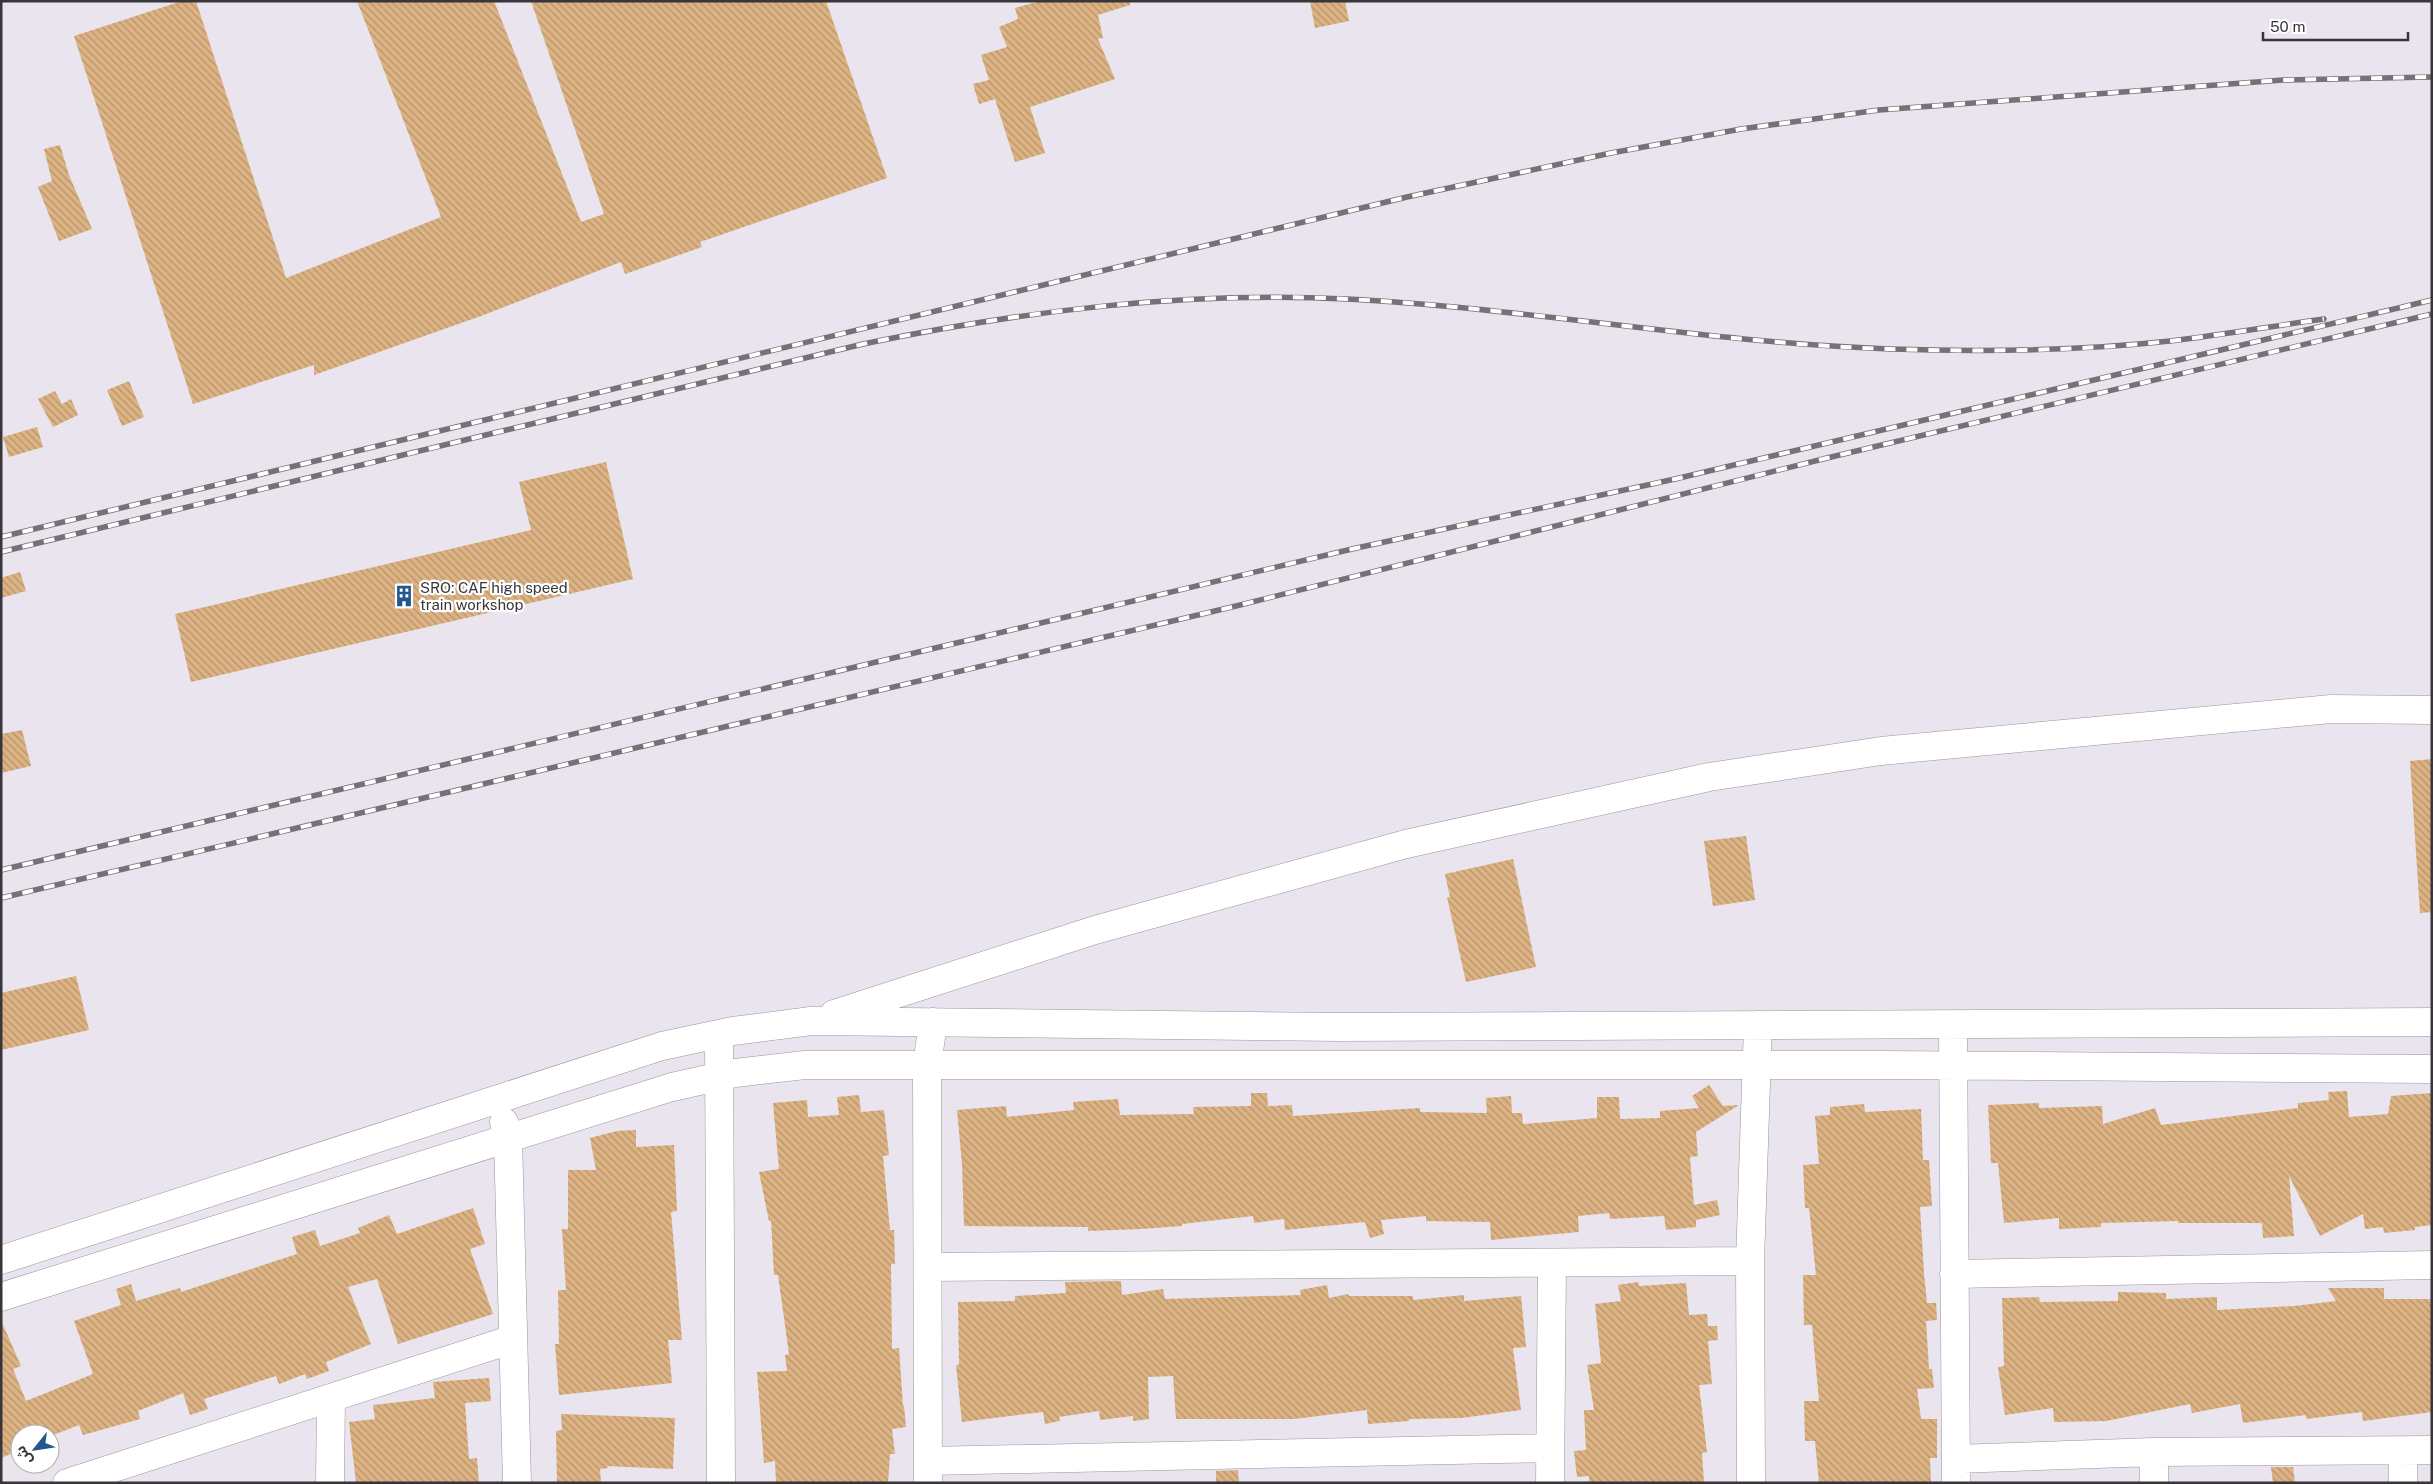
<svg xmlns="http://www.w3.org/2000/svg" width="2433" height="1484" font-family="'Public Sans','Noto Sans Arabic',sans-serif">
	<defs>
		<pattern id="building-back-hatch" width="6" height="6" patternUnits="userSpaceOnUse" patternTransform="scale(1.25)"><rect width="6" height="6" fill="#ddb383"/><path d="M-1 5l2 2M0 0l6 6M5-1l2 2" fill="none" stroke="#b4926c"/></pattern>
	</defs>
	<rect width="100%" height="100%" fill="#e9e4ed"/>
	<path fill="url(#building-back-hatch)" d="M182,1H196L286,278L441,217L357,1H494L581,222L604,214L531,1H826L887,178L700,242L702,247L625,274L621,262L481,316L314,375V365L193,404L74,36Z
		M1040,1H1130V5L1098,15L1103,38L1098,39L1115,79L1030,107L1045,153L1015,162L995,99L979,104L973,84L989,80L981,55L1007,47L999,27L1018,19L1015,8Z
		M1310,1H1345L1349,21L1315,28Z
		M60,145L69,175L92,229L59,241L38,187L52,181L44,149Z
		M129,381L144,417L122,426L107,390Z
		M55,391L62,404L71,399L78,415L53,427L38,399Z
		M37,427L43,447L9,457L3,437Z
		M606,462L633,579L191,682L175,614L531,530L519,482Z
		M20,572L26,591L1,598V578Z
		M22,730L31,766L1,773V734Z
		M2432,759V912L2420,913L2410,761Z
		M1746,836L1755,900L1713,906L1704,841Z
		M1513,859L1536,967L1466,982L1447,897H1450L1445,874Z
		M76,976L89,1030L1,1050V993Z
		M1709,1085L1723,1106L1739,1105L1696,1132L1698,1156L1690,1157L1694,1205L1717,1200L1720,1215L1696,1220V1227L1666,1230L1664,1216L1610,1219L1609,1213L1578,1216L1579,1232L1491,1240L1490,1222L1426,1221V1216L1381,1220L1384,1234L1370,1238L1365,1222L1285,1230L1284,1219L1254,1223L1253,1216L1182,1224V1226L1141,1229L1088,1231V1227L964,1226L962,1164L957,1110L1006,1106L1007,1117L1074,1110L1073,1102L1118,1099L1120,1115L1194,1114L1193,1107L1251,1106V1093H1267L1268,1106L1292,1105L1293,1116L1420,1108V1112L1487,1113L1486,1098L1511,1096L1512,1113H1522L1523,1124L1597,1118V1097H1619L1620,1119L1660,1118V1111L1699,1108L1692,1096Z
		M2347,1091L2349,1117L2388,1114L2391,1096L2432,1093V1225L2415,1227V1230L2384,1233L2383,1227L2365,1229L2363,1214L2320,1236L2289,1176L2294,1236L2263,1238L2262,1223H2178V1221L2101,1223V1227L2059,1229V1218L2004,1223L1998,1163H1991L1988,1105L2039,1103V1108L2102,1106L2103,1124L2155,1108L2161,1125L2298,1108V1103L2329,1100L2328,1092Z
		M859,1095L861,1112L884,1110L889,1155L883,1156L890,1230H894L895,1264H891L892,1349L899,1348L903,1406H904L906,1427L892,1429L895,1454H890L888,1483H776L775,1461L764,1463L757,1372L787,1371L785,1355L789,1354L778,1275H774L771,1220L769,1221L759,1172L779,1169L773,1103L807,1100L808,1117L839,1115L837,1097Z
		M1864,1104L1865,1112L1921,1109L1923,1160H1929L1932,1206L1920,1207L1924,1273L1927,1303H1936L1937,1320L1926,1321L1929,1369H1932L1934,1388L1917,1389L1921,1419H1937V1458H1930L1931,1483H1819L1815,1441H1805L1804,1401H1819L1812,1325H1804L1803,1275H1816L1809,1208H1805L1803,1165L1819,1164L1815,1116L1830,1115V1107Z
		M636,1130V1147L674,1145L677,1211L671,1212L682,1340H668L672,1383L559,1395L555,1344H559L558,1290H566L562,1229H568V1170H596L590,1138L617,1131Z
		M473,1208L485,1244L470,1249L493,1314L398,1344L377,1279L348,1287L371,1344L326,1362L329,1371L307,1379L305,1374L279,1384L276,1376L204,1399L208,1409L190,1415L183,1393L138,1411L140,1419L83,1435L79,1425L56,1434H20V1450L1,1458V1320L21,1366L13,1369L26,1401L93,1374L74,1321L121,1305L116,1289L131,1284L136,1301L180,1288L181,1292L297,1254L292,1237L315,1230L320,1246L360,1233L358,1228L389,1215L397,1234Z
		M1121,1281L1122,1295L1163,1289L1165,1299L1301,1295L1300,1290L1327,1285L1329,1298L1348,1294L1349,1296H1413V1300L1464,1295V1301L1521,1296L1526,1347L1513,1348L1521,1410L1461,1418L1409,1419V1421L1368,1424L1367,1410L1294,1419H1176L1173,1376L1148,1377L1149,1419L1133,1421V1416L1100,1420L1099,1411L1059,1417L1060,1421L1045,1424L1043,1412L962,1422L956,1365H959L958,1302L1015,1301V1296L1066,1293L1065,1282Z
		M1638,1282L1639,1286L1686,1283L1689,1315L1707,1314L1708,1326H1717L1718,1340L1708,1341L1712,1384L1699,1385L1707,1452L1702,1453L1704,1483H1589V1476L1577,1477L1574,1451L1586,1450L1584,1410H1594L1587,1365L1601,1363L1595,1304L1621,1301L1618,1285Z
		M2328,1288H2384V1299H2432V1412L2363,1421L2362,1412L2306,1419V1415L2243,1423L2240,1404L2192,1413L2190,1404L2106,1421L2054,1422L2053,1408L2005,1415L1998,1367L2004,1366L2002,1298L2039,1297L2040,1302L2118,1301V1292L2166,1293V1299L2217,1297V1310L2294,1306L2336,1301Z
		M489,1378L491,1401L465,1403L469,1459L477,1458L479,1483H356L349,1422L375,1419L373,1405L435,1398L433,1382Z
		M561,1414L675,1418L673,1469L607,1466L608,1468L600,1469L601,1483H557L556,1431L562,1430Z
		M2271,1467H2293L2295,1483H2273Z
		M1238,1470L1239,1483H1216V1471Z"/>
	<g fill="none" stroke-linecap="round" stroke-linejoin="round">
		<g stroke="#99949d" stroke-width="29">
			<path id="minor" d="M834,1014L1095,930L1406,844L1709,777L1881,751L2331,709L2432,710
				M1953,1024L1956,1483
				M719,1034L721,1483
				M504,1122L508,1138L517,1483
				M1,1260L662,1046L733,1031L811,1021L1338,1027L2432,1022
				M928,1267L1750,1261
				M1954,1274L2432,1265
				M1,1297L672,1087L735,1073L805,1065H1880L2432,1069
				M2403,1451V1483
				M2154,1452V1483
				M1956,1459L2154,1452L2432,1450
				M928,1461L1550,1448
				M67,1483L513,1339
				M330,1483L331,1398
				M928,1483L927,1066L933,1022
				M1550,1483L1552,1263
				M1751,1483L1750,1261L1758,1025"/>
		</g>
		<use href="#minor" stroke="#fff" stroke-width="28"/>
		<g stroke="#757277" stroke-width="5.5">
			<path id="rail" d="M1,537L1407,197L1611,153L1741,129L1879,110L2283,80L2432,77
				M1,552L863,344C1023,311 1183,291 1347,299C1528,308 1708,343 1890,349C1983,352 2078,351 2170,341C2222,335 2273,326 2324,319
				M1,870L1352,549L1675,479L2432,300
				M1,898L1236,606L1827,458L2432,314"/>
		</g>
		<use href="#rail" stroke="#fff" stroke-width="4" stroke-dasharray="11" stroke-linecap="butt"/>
	</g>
	<defs>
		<g id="building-bare" transform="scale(1.725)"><path d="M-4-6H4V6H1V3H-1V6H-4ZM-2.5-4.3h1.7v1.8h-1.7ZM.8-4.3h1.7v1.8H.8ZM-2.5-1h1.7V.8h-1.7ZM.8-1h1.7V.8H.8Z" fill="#21578f" stroke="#fff" stroke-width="2.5" paint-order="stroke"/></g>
	</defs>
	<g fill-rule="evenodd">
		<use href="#building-bare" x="404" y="596"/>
	</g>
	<g text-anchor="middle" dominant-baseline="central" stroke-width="4.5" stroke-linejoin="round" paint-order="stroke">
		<g font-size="15" fill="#38363a" stroke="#fff" text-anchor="start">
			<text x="420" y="587">SRO: CAF high speed<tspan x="420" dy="17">train workshop</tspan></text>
		</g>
	</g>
	<rect width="2433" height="1484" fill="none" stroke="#38363a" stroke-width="5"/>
	<g transform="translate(35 1449) rotate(240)"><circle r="24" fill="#ffffff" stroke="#afafb0"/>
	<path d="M0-4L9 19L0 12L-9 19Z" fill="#21578f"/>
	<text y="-8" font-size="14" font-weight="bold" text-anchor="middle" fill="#38363a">ش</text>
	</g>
	<path d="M2263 32v8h145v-8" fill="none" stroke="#38363a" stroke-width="2.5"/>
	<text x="2270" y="32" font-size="15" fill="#38363a" stroke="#ffffff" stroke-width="4" paint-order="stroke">50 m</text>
</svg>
